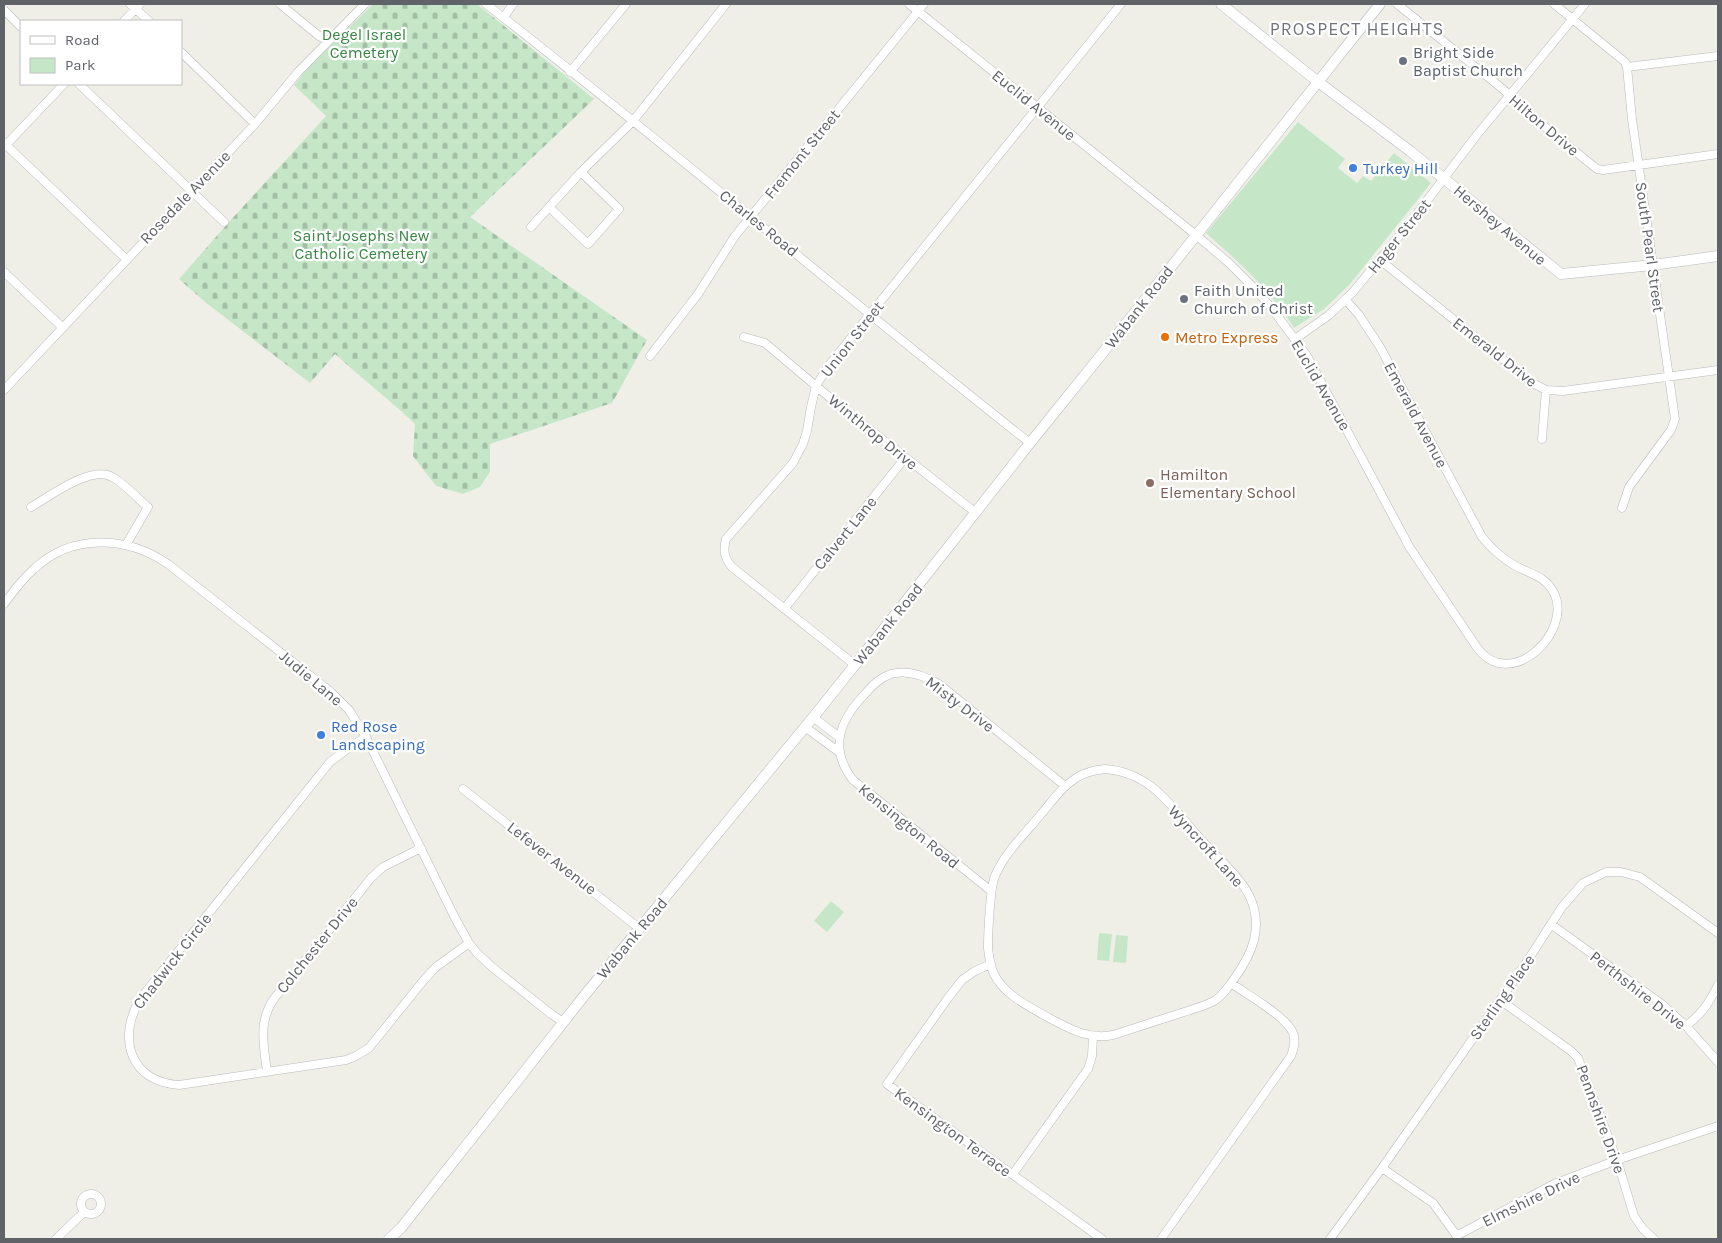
<svg xmlns="http://www.w3.org/2000/svg" width="1722" height="1243" font-family="Karla,sans-serif">
	<defs>
		<pattern id="cemetery-stones" width="16" height="16" patternUnits="userSpaceOnUse" patternTransform="scale(1.25)"><rect width="16" height="16" fill="#c5e7c8"/><path d="M2 7V4a2 2 0 0 1 4 0v3zM10 15v-3a2 2 0 0 1 4 0v3z" fill="#a3bfa6"/></pattern>
	</defs>
	<rect width="100%" height="100%" fill="#f0efe7"/>
	<path fill="#c5e7c8" d="M1298,122L1345,159L1338,168L1357,183L1363,176L1371,181L1394,153L1431,183L1350,284L1324,309L1294,328C1271,291 1239,262 1206,233Z
		M831,901L844,912L827,932L814,921Z
		M1099,933L1112,934L1109,961L1097,960Z
		M1116,935L1128,936L1126,963L1113,962Z"/>
	<path fill="url(#cemetery-stones)" d="M373,4H477L594,99L470,217L647,340L612,403L490,444V472L480,487L463,494L436,486L413,456L415,424C389,399 361,378 335,354L310,383L205,302L179,279L230,221L326,116L294,85L309,67Z"/>
	<g fill="none" stroke-linecap="round" stroke-linejoin="round">
		<g stroke="#b7b9bd" stroke-width="9">
			<path id="street" d="M130,4L149,21
				M280,4L319,36L328,41
				M486,4C670,147 847,299 1030,443
				M909,4L1196,235L1229,263L1256,290L1273,310L1307,356L1410,548L1478,649C1512,692 1573,631 1554,593C1545,575 1529,574 1514,565C1502,558 1491,548 1482,537L1380,347L1359,315L1346,300
				M1397,4L1504,90L1523,109L1597,169L1603,170L1718,154
				M1554,4L1625,62L1627,67L1632,119L1675,419L1671,430L1629,487L1622,508
				M4,10L21,27
				M504,17L513,4
				M124,21L140,4
				M181,52L255,124
				M1627,67L1718,56
				M570,72L626,4
				M79,84L224,222
				M4,143L126,259
				M4,147L64,84
				M549,207L588,244L619,209L581,172
				M531,227L581,172L633,121L726,4
				M1380,260L1531,382L1546,390L1563,391L1718,370
				M4,272L62,327
				M744,337L765,343L835,402L976,513
				M1295,339L1329,315L1353,292L1410,223L1476,136L1585,4
				M650,356L698,294L735,236L924,4
				M4,390L255,124L298,72L365,4
				M1542,439L1546,390
				M31,507C50,496 91,465 112,477C123,482 138,499 148,507L126,545
				M4,604C13,592 22,579 34,569C72,533 127,536 168,564L331,692L349,710L366,737L455,918L469,943L477,953L492,967L551,1014L563,1022
				M784,609L905,458
				M855,665L732,567C724,558 723,550 726,539L793,463L803,444L807,431L811,407L816,386L829,365L1121,4
				M813,717L839,737
				M805,727L839,752
				M366,737L350,747L330,762L140,999C117,1038 130,1082 179,1085L346,1060L356,1056L369,1048L423,981L436,967L469,943
				M1105,769C1149,772 1170,804 1197,835C1213,854 1238,874 1249,895C1264,926 1253,953 1234,979C1228,987 1222,997 1214,1001C1203,1007 1189,1010 1178,1014C1156,1021 1135,1028 1113,1035C1089,1040 1070,1029 1049,1018C1030,1007 1004,995 994,974C990,966 989,956 988,948C988,935 990,887 995,876C1005,852 1026,833 1042,813C1053,800 1062,787 1076,778C1085,772 1095,770 1105,769Z
				M463,789L640,929
				M991,891L853,780C829,749 839,721 864,695C872,686 879,678 891,674C908,669 925,676 939,684L1065,786
				M1552,925L1663,1005L1686,1026L1718,1062
				M991,964L975,971L962,980L948,998L887,1084L1102,1239
				M1500,1000L1571,1051L1578,1058L1617,1160L1634,1216L1643,1229L1654,1239
				M1686,1026C1702,1014 1709,1003 1718,985
				M267,1072C264,1046 258,1023 273,1000L371,878L383,867L421,848
				M1382,1168L1433,1203L1459,1239
				M1013,1174L1088,1069L1092,1056L1093,1036
				M81 1204a10 10 0 1 1 20 0a10 10 0 1 1-20 0Z
				M1458,1235L1554,1184L1617,1160L1718,1126
				M56,1239L84,1212
				M1161,1239L1291,1056C1294,1048 1296,1041 1293,1033C1286,1016 1246,994 1231,983
				M1330,1239L1382,1168L1528,960L1562,907L1583,883L1606,872H1621L1640,877L1718,933"/>
		</g>
		<g stroke="#b6b9be" stroke-width="11">
			<path id="secondary" d="M1221,4L1317,81L1410,151L1561,274L1653,265L1718,256
				M389,1239L401,1228L584,996L819,710L902,606L1030,443L1101,355L1380,4"/>
		</g>
		<use href="#street" stroke="#fff" stroke-width="8"/>
		<use href="#secondary" stroke="#fff" stroke-width="10"/>
	</g>
	<g fill="#6b7280" stroke="#fff" stroke-width="2">
		<circle cx="1403" cy="61" r="5"/>
		<circle cx="1184" cy="299" r="5"/>
	</g>
	<g fill="#3f7fe0" stroke="#fff" stroke-width="2">
		<circle cx="1353" cy="168" r="5"/>
		<circle cx="321" cy="735" r="5"/>
	</g>
	<circle fill="#e8710a" stroke="#fff" stroke-width="2" cx="1165" cy="337" r="5"/>
	<circle fill="#8d6e63" stroke="#fff" stroke-width="2" cx="1150" cy="483" r="5"/>
	<g text-anchor="middle" dominant-baseline="central" stroke-width="4.5" stroke-linejoin="round" paint-order="stroke">
		<g font-size="16" fill="#378641" stroke="#fff">
			<text x="364" y="34">Degel Israel<tspan x="364" dy="18">Cemetery</tspan></text>
			<text x="361" y="235">Saint Josephs New<tspan x="361" dy="18">Catholic Cemetery</tspan></text>
		</g>
		<g font-size="16" fill="#5b616d" stroke="#fff" text-anchor="start">
			<text x="1413" y="52">Bright Side<tspan x="1413" dy="18">Baptist Church</tspan></text>
			<text x="1194" y="290">Faith United<tspan x="1194" dy="18">Church of Christ</tspan></text>
		</g>
		<g font-size="16" fill="#5f6267" stroke="#fff">
			<text transform="translate(1034 105) rotate(39)">Euclid Avenue</text>
			<text transform="translate(1544 125) rotate(40)">Hilton Drive</text>
			<text transform="translate(802 154) rotate(-51)">Fremont Street</text>
			<text transform="translate(185 197) rotate(-46)">Rosedale Avenue</text>
			<text transform="translate(759 223) rotate(39)">Charles Road</text>
			<text transform="translate(1500 225) rotate(40)">Hershey Avenue</text>
			<text transform="translate(1399 236) rotate(-51)">Hager Street</text>
			<text transform="translate(1650 247) rotate(82)">South Pearl Street</text>
			<text transform="translate(1139 307) rotate(-52)">Wabank Road</text>
			<text transform="translate(852 339) rotate(-52)">Union Street</text>
			<text transform="translate(1495 352) rotate(38)">Emerald Drive</text>
			<text transform="translate(1321 385) rotate(60)">Euclid Avenue</text>
			<text transform="translate(1416 415) rotate(62)">Emerald Avenue</text>
			<text transform="translate(873 432) rotate(39)">Winthrop Drive</text>
			<text transform="translate(845 533) rotate(-51)">Calvert Lane</text>
			<text transform="translate(888 624) rotate(-51)">Wabank Road</text>
			<text transform="translate(311 678) rotate(40)">Judie Lane</text>
			<text transform="translate(960 704) rotate(37)">Misty Drive</text>
			<text transform="translate(909 826) rotate(39)">Kensington Road</text>
			<text transform="translate(1206 846) rotate(48)">Wyncroft Lane</text>
			<text transform="translate(552 858) rotate(38)">Lefever Avenue</text>
			<text transform="translate(632 938) rotate(-50)">Wabank Road</text>
			<text transform="translate(317 945) rotate(-51)">Colchester Drive</text>
			<text transform="translate(172 961) rotate(-52)">Chadwick Circle</text>
			<text transform="translate(1638 990) rotate(38)">Perthshire Drive</text>
			<text transform="translate(1502 997) rotate(-55)">Sterling Place</text>
			<text transform="translate(1601 1119) rotate(70)">Pennshire Drive</text>
			<text transform="translate(953 1132) rotate(36)">Kensington Terrace</text>
			<text transform="translate(1531 1199) rotate(-26)">Elmshire Drive</text>
		</g>
		<g font-size="16" fill="#366cbe" stroke="#fff" text-anchor="start">
			<text x="1363" y="168">Turkey Hill</text>
			<text x="331" y="726">Red Rose<tspan x="331" dy="18">Landscaping</tspan></text>
		</g>
		<g font-size="16" fill="#c56008" stroke="#fff" text-anchor="start">
			<text x="1175" y="337">Metro Express</text>
		</g>
		<g font-size="16" fill="#785e54" stroke="#fff" text-anchor="start">
			<text x="1160" y="474">Hamilton<tspan x="1160" dy="18">Elementary School</tspan></text>
		</g>
		<g font-size="18" letter-spacing="1" fill="#707479" stroke="#fff">
			<text x="1357" y="29">PROSPECT HEIGHTS</text>
		</g>
	</g>
	<rect width="1722" height="1243" fill="none" stroke="#5f6267" stroke-width="10"/>
	<rect x="20" y="20" width="162" height="65" fill="#ffffff" stroke="#bfc0c2"/>
	<rect x="30" y="36" width="25" height="8" fill="#ffffff" stroke="#bfc0c2"/>
	<text x="65" y="45" font-size="15" fill="#5f6267">Road</text>
	<rect x="30" y="58" width="25" height="15" fill="#c5e7c8" stroke="#bfc0c2"/>
	<text x="65" y="70" font-size="15" fill="#5f6267">Park</text>
</svg>
